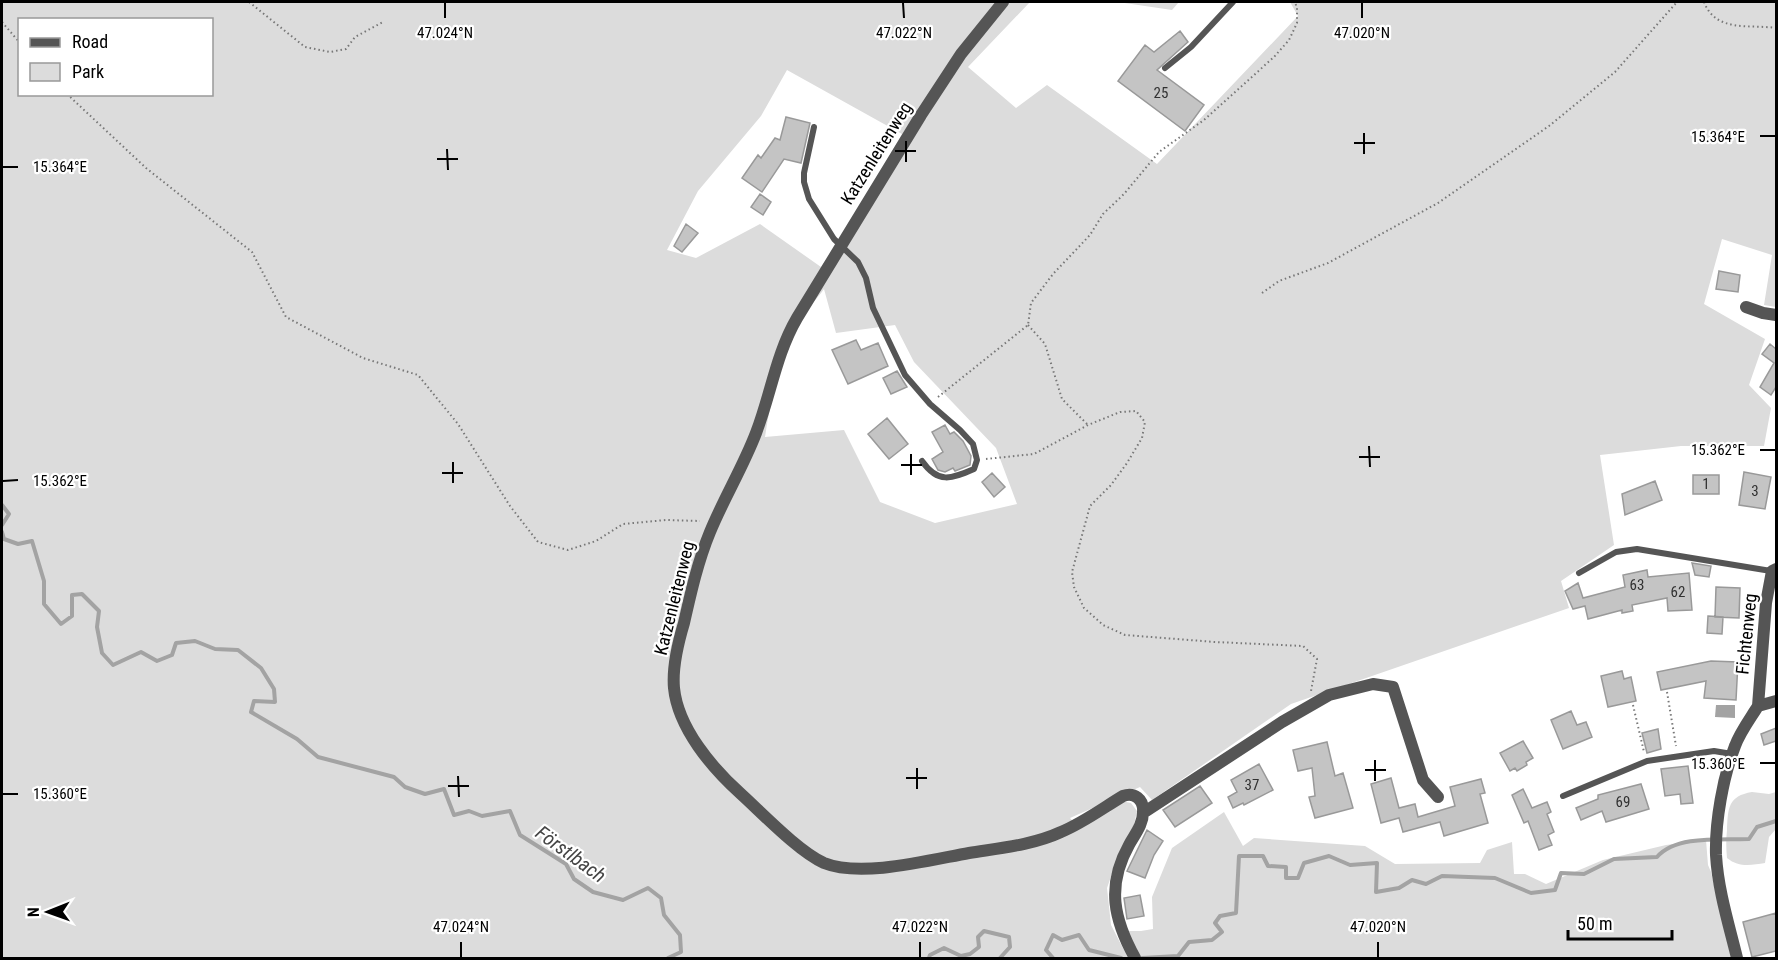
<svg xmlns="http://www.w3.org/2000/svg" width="1778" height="960" font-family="'Roboto Condensed',sans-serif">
	<rect width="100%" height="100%" fill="#fff"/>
	<path fill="#dcdcdc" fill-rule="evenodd" d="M2,2H1030L968,67L1016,108L1047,85L1157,164L1298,16L1290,2H1776V307L1764,305L1772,255L1722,239L1704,304L1765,339L1749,385L1771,408L1764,446H1681L1600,455L1614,545L1561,581L1569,608L1291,704L1152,800L1140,787L1070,818L1079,828L1121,801L1131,803L1137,811L1134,825L1115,865L1107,888L1111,925L1128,958H2ZM20,20H212V94H20ZM787,70L902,134L843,236L821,267L760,224L696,258L667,250L698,191L761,116ZM824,289L836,333L895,325L914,362L996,448L1017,504L935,523L880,502L844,430L765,437C771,397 780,359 799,323C805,311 816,300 824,289Z
		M1118,2H1179L1172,10Z
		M1752,792L1769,794L1776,792V829L1769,837L1765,863C1752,865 1739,868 1727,858C1726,848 1726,839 1727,830C1728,808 1728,796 1752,792Z
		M1224,812L1243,846L1254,838L1365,846L1395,864L1480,863L1487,850L1512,842L1514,874H1525L1546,884L1603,860L1666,845L1706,840L1708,865L1711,872L1731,958H1141L1125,931H1141L1153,929L1152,897L1172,848Z"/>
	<path fill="#a3a3a3" d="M1716,705H1735V718L1715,717Z"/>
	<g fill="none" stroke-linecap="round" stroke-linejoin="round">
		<path stroke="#a3a3a3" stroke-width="4" d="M2,505L9,514L2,525
			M2,532L4,539L18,544L32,541L44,581V604L61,624L72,616V595L82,594L99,611L97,627L102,653L113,665L141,652L157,661L172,655L176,643L195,641L215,649L238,650L261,668L274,689L275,702L254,701L251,712L297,739L318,757L394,777L405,787L425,794L444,789L454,815L469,811L482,816L510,811L520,835L566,864L574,879L593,892L623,900L648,888L661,898L664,915L680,935L681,952L668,958
			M929,958L930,955L944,948L961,956L970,954L979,947L978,937L984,931L1009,937L1010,947L1000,958
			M1053,958L1046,950L1053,935L1062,940L1079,935L1089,950L1121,958
			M1142,958L1178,956L1189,942L1212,940L1222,932L1215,923L1220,916L1236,913L1239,856H1263L1268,866L1286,867V878H1298L1304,863L1329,856L1350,865L1377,863L1376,892L1399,888L1412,880L1426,884L1442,876L1495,878L1531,893L1555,890L1561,873L1584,874L1614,859L1657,857C1676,835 1721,840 1749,839L1757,827L1776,821"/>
	</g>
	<path fill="#c4c4c4" stroke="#999" stroke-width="1.5" d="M1180,31L1188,42L1157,70L1204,105L1185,131L1118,81L1145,45L1154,52Z
		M786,117L810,123L801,163L784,159L762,192L742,178L758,155L761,158L775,138L780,140Z
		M760,194L771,202L763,215L751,207Z
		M686,224L698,233L682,252L674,246Z
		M1719,271L1740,275L1738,292L1716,289Z
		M856,340L861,350L878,343L888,366L848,384L832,350Z
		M1770,344L1776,349V387L1771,395L1760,387L1774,363L1762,354Z
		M897,371L907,387L891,394L883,378Z
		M887,418L908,444L889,459L868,434Z
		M945,425L950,434L954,432L963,441L971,456L970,465L955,471L953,468L945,472L938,470L932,459L943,452L932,432Z
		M1744,472L1771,477L1765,509L1739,505Z
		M992,473L1005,487L994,497L982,482Z
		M1693,475H1719V494H1693Z
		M1655,481L1662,500L1625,515L1622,494Z
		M1692,563L1711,566L1709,577L1695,575Z
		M1647,570L1648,577L1689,573L1692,610L1668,611L1667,598L1632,605L1633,611L1622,613V610L1588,619L1585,606L1573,609L1565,591L1578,583L1583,598L1625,587L1623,575Z
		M1716,587L1740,588L1739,618L1715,617Z
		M1708,616L1723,617L1722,634L1707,633Z
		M1711,661L1738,662L1736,700L1704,698L1706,681L1661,690L1657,672Z
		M1622,671L1624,679L1631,677L1636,701L1608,707L1601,676Z
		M1571,711L1577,725L1586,722L1592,737L1563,749L1551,720Z
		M1776,728V741L1764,745L1761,734Z
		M1658,729L1661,749L1647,753L1642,733Z
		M1523,741L1533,758L1526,762L1527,765L1517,771L1515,768L1510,771L1500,753Z
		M1327,742L1335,776L1343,773L1353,808L1315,818L1309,797L1315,796L1312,768L1298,771L1293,750Z
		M1259,764L1273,790L1244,805L1243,803L1233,808L1228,797L1237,792L1231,780Z
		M1688,766L1693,803L1681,804L1680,794L1665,796L1661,769Z
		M1391,778L1399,808L1415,804L1418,817L1455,806L1450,787L1481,779L1485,793L1480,794L1488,823L1444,836L1440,822L1403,832L1399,818L1381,823L1371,784Z
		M1641,784L1649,809L1606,822L1602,811L1581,820L1576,808L1598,799V795Z
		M1200,786L1212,803L1175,827L1163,810Z
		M1523,789L1532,808L1547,802L1551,812L1547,814L1554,832L1548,835L1552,845L1539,850L1528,821L1524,823L1512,795Z
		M1147,830L1163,841L1154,855L1145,878L1127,871Z
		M1140,895L1144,916L1127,919L1124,898Z
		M1776,913V951L1752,957L1743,922Z"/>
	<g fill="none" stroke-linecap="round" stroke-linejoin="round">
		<path stroke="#777" stroke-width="2" stroke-dasharray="1.5 3" stroke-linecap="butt" d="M249,2L305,47L330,52L346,49L355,37L383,22
			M1704,2C1716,33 1749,24 1776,28
			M2,22L20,43
			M67,94L146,168L252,252L286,317L363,358L418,375L458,424L510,506L538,542L568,550L596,541L623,524L666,520L700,521
			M1262,293L1279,281L1328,263L1438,203L1549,126L1615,72L1677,2
			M1028,325L1045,344L1062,399L1088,425
			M938,397L1028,325L1031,303L1053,274L1090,235L1103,214L1124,194L1159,152L1204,120L1274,57L1289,40L1297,23V8L1295,2
			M986,459L1034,454L1088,425L1120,412L1136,411L1145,422L1142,438L1127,463L1111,485L1090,506L1072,572L1074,587L1084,608L1103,625L1125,635L1215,642L1303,646L1317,659L1311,691
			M1667,692L1676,746
			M1633,705L1644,752"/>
		<path stroke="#555" stroke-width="6" d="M1165,68L1191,47L1233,2
			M814,127L804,173V182L809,199L834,239L858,262L866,278L873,308L905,375L930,404L960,430L973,444L977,460L974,469C951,479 938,484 922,461
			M1579,573L1616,552L1637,549L1771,571
			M1563,796L1647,761L1714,751L1732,754"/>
		<path stroke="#555" stroke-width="12" d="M1003,2L961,54L921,115L797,318C776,354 771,394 756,433C743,467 724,498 710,532C698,561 691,592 684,623C678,643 672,666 674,688C678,728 712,768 741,794C762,813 799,852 824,863C861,878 930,860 969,853C1000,848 1033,845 1061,832C1083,823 1103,808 1123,796C1134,792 1144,799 1143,812C1143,825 1135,834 1129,845C1106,886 1114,920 1135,958
			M1746,307L1763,313L1776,315
			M1758,706L1766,603L1772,571L1776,569
			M1143,813L1282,722L1329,695L1373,684L1393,687L1423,780L1438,797
			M1737,958C1729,925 1718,890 1716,855C1715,822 1723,777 1735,746C1740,732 1750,719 1758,706L1776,701"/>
	</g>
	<path fill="none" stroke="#000" stroke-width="2" d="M445,3V18M903,3L904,18M1362,3V18M1364,133V154M1760,136H1775M906,141V162M1354,143H1375M447,149L448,170M895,151H916M437,159H458M3,167H18M1369,446L1370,467M1760,450H1775M911,454V475M1359,457H1380M453,462V483M901,465H922M442,473H463M3,481L18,480M1375,760V781M1760,763H1775M917,768V789M1365,770H1386M458,776L459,797M906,778H927M448,786H469M3,794H18M461,942V957M920,942V957M1378,942V957"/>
	<g text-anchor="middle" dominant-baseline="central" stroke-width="4.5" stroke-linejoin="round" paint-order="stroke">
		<g font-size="15" fill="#313131">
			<text x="1161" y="93">25</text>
			<text x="1706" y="484">1</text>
			<text x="1755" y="491">3</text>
			<text x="1637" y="585">63</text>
			<text x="1678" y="592">62</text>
			<text x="1252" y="785">37</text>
			<text x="1623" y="802">69</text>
		</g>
		<g font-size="18" fill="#000" stroke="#fff">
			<text transform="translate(876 153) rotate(-58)">Katzenleitenweg</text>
			<text transform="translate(674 598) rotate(-76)">Katzenleitenweg</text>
			<text transform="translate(1746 634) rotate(-84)">Fichtenweg</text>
		</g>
		<g font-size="20" font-style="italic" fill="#444" stroke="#fff">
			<text transform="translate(571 854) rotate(36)">Förstlbach</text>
		</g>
	</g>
	<g font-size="15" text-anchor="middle" fill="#000" stroke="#fff" stroke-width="4.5" stroke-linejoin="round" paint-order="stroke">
		<text x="445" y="38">47.024°N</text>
		<text x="904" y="38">47.022°N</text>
		<text x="1362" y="38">47.020°N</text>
		<text x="1718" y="142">15.364°E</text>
		<text x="60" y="172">15.364°E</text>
		<text x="1718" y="455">15.362°E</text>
		<text x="60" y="486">15.362°E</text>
		<text x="1718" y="769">15.360°E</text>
		<text x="60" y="799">15.360°E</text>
		<text x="461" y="932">47.024°N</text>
		<text x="920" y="932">47.022°N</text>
		<text x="1378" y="932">47.020°N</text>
	</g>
	<rect width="1778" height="960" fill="none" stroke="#000000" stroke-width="6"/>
	<rect x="18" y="18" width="195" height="78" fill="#ffffff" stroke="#999999" stroke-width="1.5"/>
	<rect x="30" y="38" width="30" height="9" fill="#555555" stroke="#999999" stroke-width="1.5"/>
	<text x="72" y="48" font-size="18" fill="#000000">Road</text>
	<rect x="30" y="63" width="30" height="18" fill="#dcdcdc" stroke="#999999" stroke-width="1.5"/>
	<text x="72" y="78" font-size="18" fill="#000000">Park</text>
	<g transform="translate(48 912) rotate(269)" stroke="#ffffff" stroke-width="4.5" paint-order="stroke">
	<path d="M0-4.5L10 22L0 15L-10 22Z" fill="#000000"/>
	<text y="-9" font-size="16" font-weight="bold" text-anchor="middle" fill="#000000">N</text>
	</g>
	<path d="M1568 930v9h104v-9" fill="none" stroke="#000000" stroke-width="3"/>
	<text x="1577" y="930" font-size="18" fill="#000000" stroke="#ffffff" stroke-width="4.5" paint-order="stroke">50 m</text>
</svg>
